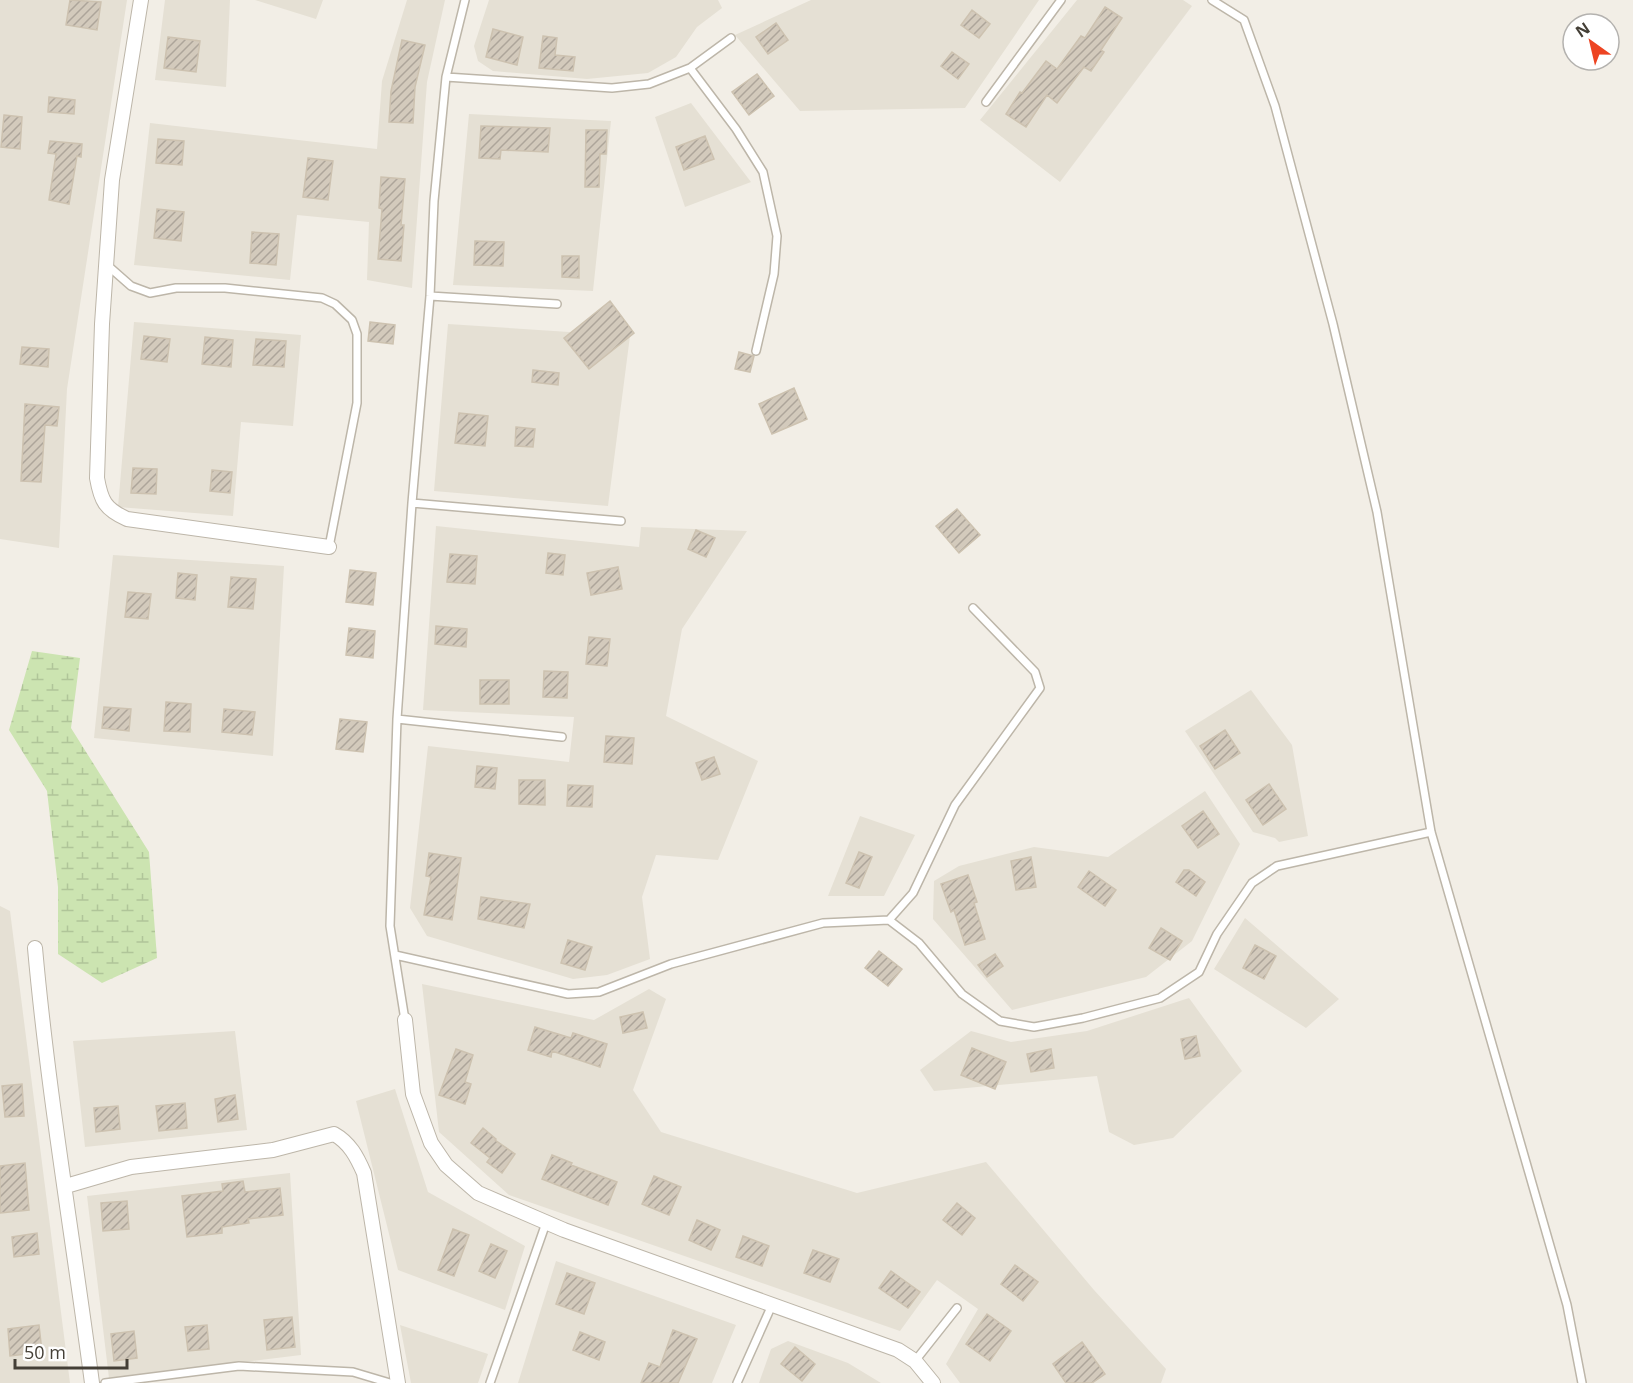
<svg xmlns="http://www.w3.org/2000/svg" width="1633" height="1383" font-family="'Open Sans',sans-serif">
	<defs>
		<pattern id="wetland-marsh" width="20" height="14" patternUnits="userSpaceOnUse" patternTransform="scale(1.5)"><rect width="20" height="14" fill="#cce4b1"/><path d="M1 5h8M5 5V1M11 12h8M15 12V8" fill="none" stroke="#b0c599"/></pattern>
		<pattern id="building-hatch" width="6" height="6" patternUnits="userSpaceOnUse" patternTransform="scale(1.5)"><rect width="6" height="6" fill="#d3cabc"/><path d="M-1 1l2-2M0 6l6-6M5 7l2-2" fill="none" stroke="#ada59a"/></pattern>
	</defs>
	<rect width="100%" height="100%" fill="#f2eee6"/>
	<path fill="#e5e0d4" d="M0,0H127L67,389L59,548L0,539Z
		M165,0H230L226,87L155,80Z
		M255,0H323L316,19Z
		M407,0H445L427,82L412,288L367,280L369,222L297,215L290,280L134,265L150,123L377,149L382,81Z
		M489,0H718L722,8L697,27L676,57L648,73L587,79L493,71L478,61L474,46Z
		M811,0H1039L965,108L800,111L735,35Z
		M1077,0H1183L1192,6L1060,182L980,120Z
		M691,103L751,182L685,207L655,117Z
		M469,114L611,121L593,291L453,285Z
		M134,322L301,335L293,426L241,422L233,516L118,507Z
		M448,324L630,336L608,506L434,491Z
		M436,526L639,547L641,527L747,531L682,629L666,716L758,761L718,860L656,855L642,897L650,959L607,975L573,979L427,936L410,908L428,746L569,762L574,717L423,710Z
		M113,555L284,566L273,756L94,738Z
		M1251,690L1292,745L1308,836L1279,842L1275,838L1253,832L1185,731Z
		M1205,791L1240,844L1192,941L1146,977L1012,1010L933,919L934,881L959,866L1034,847L1108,857Z
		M860,816L915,835L884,896H828Z
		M0,906L10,911L70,1383H0Z
		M1245,918L1339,999L1306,1028L1214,969Z
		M422,984L594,1020L649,989L666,999L633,1090L661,1132L857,1193L986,1162L1094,1290L1166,1369L1161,1383H960L946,1364L978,1309L937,1280L900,1331L509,1195L439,1132Z
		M1189,998L1242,1071L1173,1138L1134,1145L1109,1132L1097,1076L934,1091L920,1070L971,1031L1011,1042L1087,1031Z
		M235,1031L247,1130L85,1147L73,1041Z
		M395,1089L428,1192L525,1246L505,1310L398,1270L356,1101Z
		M290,1173L301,1355L109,1378L87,1196Z
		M556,1261L736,1325L712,1383H518Z
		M400,1325L488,1354L478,1383H411Z
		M788,1341L848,1363L881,1383H759L771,1349Z"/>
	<path fill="url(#wetland-marsh)" d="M32,651L80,658L71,728L149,852L157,958L102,983L58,954V887L47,791L9,730Z"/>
	<path fill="url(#building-hatch)" stroke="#cdc2b0" stroke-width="1.5" d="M70,0L101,2L97,30L66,25Z
		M1105,7L1122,18L1101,50L1104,52L1091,71L1084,67L1057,103L1047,95L1026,127L1006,114L1020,92L1022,93L1046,61L1057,69L1081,36L1085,38Z
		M972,10L990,24L979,38L961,25Z
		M776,23L788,40L768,54L756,37Z
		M493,29L523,37L517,65L486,57Z
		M543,36L557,38L555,55L575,57L573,71L539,68Z
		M168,37L200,41L196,72L164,68Z
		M402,40L425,45L415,87L413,123L389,122L391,91Z
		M952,52L969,64L958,79L941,66Z
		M757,74L774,96L749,115L732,92Z
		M49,97L75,100L74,114L48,112Z
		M4,115L22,117L20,149L1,147Z
		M481,126L550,128L548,152L501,150L500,159L479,158Z
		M586,130H607L606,154H600L599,187H585Z
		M705,136L714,159L684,170L676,147Z
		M158,139L184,141L182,165L156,163Z
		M50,141L82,144L81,157L77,156L69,204L49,200L56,154L48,153Z
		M308,158L333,161L328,200L303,197Z
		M381,177L405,179L401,225H404L401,261L378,259L382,209L379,208Z
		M157,209L184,212L181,241L154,238Z
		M252,232L279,234L276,265L250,263Z
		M475,241L504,242L503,266L474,265Z
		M562,256H579V278L562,277Z
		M610,301L634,333L589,369L564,338Z
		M370,322L395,325L393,344L368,341Z
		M144,336L170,339L167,362L141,359Z
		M205,337L233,340L231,367L202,364Z
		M256,339L286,341L284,367L253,365Z
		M22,347L49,349L48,367L20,364Z
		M739,352L754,356L750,372L735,369Z
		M533,370L559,373L558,385L532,382Z
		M794,388L807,419L772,434L759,404Z
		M25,404L59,407L57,426L45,425L41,482L21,481Z
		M459,413L488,416L485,446L455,443Z
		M516,427L535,429L533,447L515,446Z
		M133,468L157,469L156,494L131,493Z
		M212,470L232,472L230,493L210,491Z
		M957,509L980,535L959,553L936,526Z
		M696,530L715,538L706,557L688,549Z
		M548,553L565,555L563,575L546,573Z
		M450,554L477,556L475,584L447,582Z
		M618,567L622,589L591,595L587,573Z
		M350,570L376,573L373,605L346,602Z
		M178,573L197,575L195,600L176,598Z
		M231,577L256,579L253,609L228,607Z
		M128,592L151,594L148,619L125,617Z
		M436,626L467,629L466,647L435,644Z
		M349,628L375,631L373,658L346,655Z
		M589,637L610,639L607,666L586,664Z
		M544,671L568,672L567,698L543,697Z
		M480,680H509V704H480Z
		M166,702L191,704L190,732L164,731Z
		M104,707L131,709L129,731L102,728Z
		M224,709L255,712L252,735L222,732Z
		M340,719L367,722L363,752L336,749Z
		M1225,730L1240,753L1215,769L1200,746Z
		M606,736L634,738L632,764L604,762Z
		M714,757L720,774L702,780L696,763Z
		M477,766L497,768L495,789L475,787Z
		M519,780H545V805L519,804Z
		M1269,784L1286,809L1263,825L1246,800Z
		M568,785L593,786L592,807L567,806Z
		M1203,811L1219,834L1198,848L1182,826Z
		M859,852L872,857L859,888L846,883Z
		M429,853L461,858L452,920L424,915L431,877L426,876Z
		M1031,857L1036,887L1016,890L1011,861Z
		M1184,870H1189L1205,882L1196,896L1176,882Z
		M1089,871L1116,890L1105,906L1078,887Z
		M968,875L977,902L974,903L985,939L965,945L954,910L951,912L941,884Z
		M481,897L530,904L524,928L478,919Z
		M1161,928L1182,941L1170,960L1149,948Z
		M568,940L592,947L585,970L561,963Z
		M1255,945L1276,956L1264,979L1243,968Z
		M879,951L902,969L888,986L865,968Z
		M995,954L1003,966L987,977L978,965Z
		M643,1012L647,1028L623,1033L620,1017Z
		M535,1027L571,1038L573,1033L607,1044L600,1067L552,1051L551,1057L528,1050Z
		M1196,1036L1200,1056L1185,1059L1181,1039Z
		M972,1048L1006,1062L995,1089L961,1075Z
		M456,1049L473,1055L465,1082L471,1084L465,1104L439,1095Z
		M1051,1049L1054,1068L1031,1072L1027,1054Z
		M22,1084L24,1116L5,1117L2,1086Z
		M235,1095L238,1119L218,1122L215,1099Z
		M185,1103L187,1128L159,1131L156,1106Z
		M118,1106L120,1129L96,1132L94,1108Z
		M483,1128L496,1139L495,1140L515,1154L502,1173L487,1162L490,1158L471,1143Z
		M552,1155L572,1163L571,1165L617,1182L608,1205L542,1179Z
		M25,1163L29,1210L0,1213V1166Z
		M654,1176L681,1187L669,1215L642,1204Z
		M243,1181L245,1192L280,1188L283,1215L248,1219L249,1223L222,1227V1233L187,1237L182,1196L223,1191L222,1184Z
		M127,1201L129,1229L103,1231L101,1203Z
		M957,1203L975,1218L962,1235L943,1220Z
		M697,1220L720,1230L711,1250L689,1240Z
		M453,1229L469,1235L454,1276L438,1270Z
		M37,1233L39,1254L14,1257L12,1237Z
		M743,1236L769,1246L762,1266L736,1257Z
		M491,1244L507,1251L495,1278L479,1271Z
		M813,1250L839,1259L830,1282L804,1273Z
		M1015,1265L1038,1282L1023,1301L1001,1284Z
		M891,1271L920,1292L908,1308L879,1288Z
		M567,1273L595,1283L584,1314L556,1304Z
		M987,1314L1011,1331L990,1361L966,1344Z
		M292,1317L295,1347L267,1350L264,1320Z
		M39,1325L42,1352L10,1356L8,1329Z
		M207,1325L209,1349L188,1351L185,1327Z
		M673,1330L697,1339L678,1383H641L649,1363L660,1367Z
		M134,1331L137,1358L114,1361L111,1334Z
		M580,1332L605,1342L599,1360L573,1350Z
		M1082,1342L1105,1374L1092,1383H1066L1053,1364Z
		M795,1347L815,1364L802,1381L781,1364Z"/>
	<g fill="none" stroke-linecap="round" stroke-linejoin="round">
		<g stroke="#bdb6a9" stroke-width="10">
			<path id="lane" d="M1212,0L1244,20L1275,106L1333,324L1377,512L1431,832L1567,1305L1582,1383
				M690,68L736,129L763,172L777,236L774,274L756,351
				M446,77L612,88L649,84L690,68L731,38
				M986,102L1061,0
				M106,264L131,286L150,293L176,288H225L322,298L335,304L352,320L357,334V403L329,547
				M430,296L557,304
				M412,503L621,521
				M397,719L562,737
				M889,920L919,943L962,994L1000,1021L1034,1027L1083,1018L1160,998L1199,972L1217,934L1252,883L1277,866L1431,832
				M395,955L568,994L599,992L671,964L823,923L889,920L913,893L955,805L1040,688L1035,672L973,608
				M405,1020L390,926L397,719L412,503L430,296L434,201L446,77L465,0
				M915,1361L957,1308
				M105,1383L239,1366L353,1372L390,1383
				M490,1383L546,1223
				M737,1383L772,1305"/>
		</g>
		<g stroke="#bdb6a9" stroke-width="16">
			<path id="street" d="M141,0L112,180L102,324L97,478C101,501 105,509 127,519L329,547
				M35,948C48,1093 73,1238 92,1383
				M405,1020L413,1094L431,1143L446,1165L478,1193L564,1230L898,1350L915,1361L933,1383
				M66,1186L131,1167L273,1150L334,1134C350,1143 357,1157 364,1173L398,1383"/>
		</g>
		<use href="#lane" stroke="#fff" stroke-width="7"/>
		<use href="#street" stroke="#fff" stroke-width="14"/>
	</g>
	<g transform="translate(1591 42) rotate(326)"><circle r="28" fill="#ffffff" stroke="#b4b2af" stroke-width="1.5"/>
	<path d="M0-4.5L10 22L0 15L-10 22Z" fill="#ed4422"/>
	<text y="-9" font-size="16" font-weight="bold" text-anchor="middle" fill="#443f36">N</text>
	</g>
	<path d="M15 1359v9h112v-9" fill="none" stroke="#443f36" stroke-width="3"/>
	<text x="24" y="1359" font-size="18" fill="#443f36" stroke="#ffffff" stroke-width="4.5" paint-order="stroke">50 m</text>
</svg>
